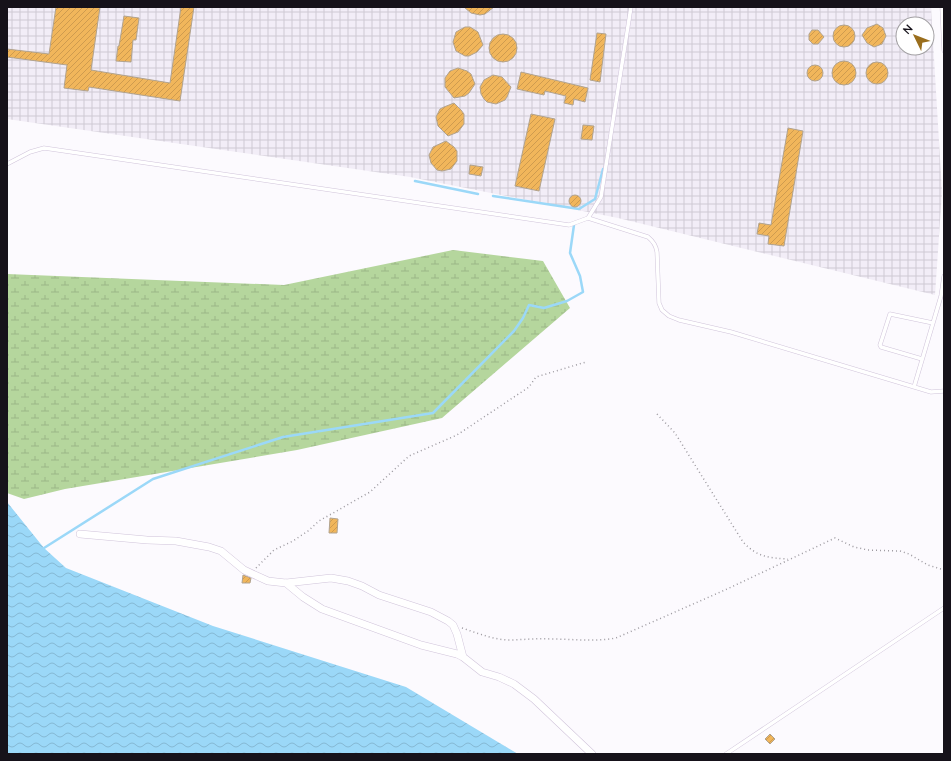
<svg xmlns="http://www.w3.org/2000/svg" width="951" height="761" font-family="Mulish,sans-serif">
	<defs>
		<pattern id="industrial-grid" width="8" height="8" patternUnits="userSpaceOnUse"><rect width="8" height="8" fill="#f2edf7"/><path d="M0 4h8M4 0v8" fill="none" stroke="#cfcad3"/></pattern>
		<pattern id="wetland-marsh" width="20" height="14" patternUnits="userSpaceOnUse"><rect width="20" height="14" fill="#b5d69d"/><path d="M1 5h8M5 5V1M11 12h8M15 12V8" fill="none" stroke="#9bb787"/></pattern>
		<pattern id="water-waves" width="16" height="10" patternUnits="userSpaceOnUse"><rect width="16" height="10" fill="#9bd8f8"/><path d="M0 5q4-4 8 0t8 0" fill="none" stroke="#85b8d4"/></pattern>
		<pattern id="building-hatch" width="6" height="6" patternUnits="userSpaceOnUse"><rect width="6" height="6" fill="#f1b65b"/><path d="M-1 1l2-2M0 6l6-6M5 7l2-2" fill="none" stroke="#ce9b4f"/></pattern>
	</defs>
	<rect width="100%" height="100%" fill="#fcfafe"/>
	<path fill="url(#industrial-grid)" fill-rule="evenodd" d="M7,7H931L942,192L935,295L618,218L410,177L7,119ZM903,24H927V48H903Z"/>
	<path fill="url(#wetland-marsh)" d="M453,250L543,261L570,308L442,418L297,450L65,489L24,499L7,493V274L284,285Z"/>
	<path fill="url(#water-waves)" d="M7,502L44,548L66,568L213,626L406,687L518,754H7Z"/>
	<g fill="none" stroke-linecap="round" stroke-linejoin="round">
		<path stroke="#9bd8f8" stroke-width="2.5" d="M415,181L478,194
			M493,196L579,209L595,199L603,169
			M44,548L153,479L283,437L433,413L514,331L523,318L529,305L544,308L567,301L583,292L580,276L570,253L574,225"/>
	</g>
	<path fill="url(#building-hatch)" stroke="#b1a38f" d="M56,7H100L91,70L170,83L181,7H194L180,101L89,87L88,91L64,88L67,65L7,57V49L49,54Z
		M464,7H494L485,14L480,15L471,13Z
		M124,16L139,18L136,40H133L131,62L116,61L118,46H119Z
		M877,24L883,28L886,36L882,44L874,47L867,43L862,35L867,28Z
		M833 36a11 11 0 1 1 22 0a11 11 0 1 1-22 0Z
		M465,27H470L478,32L483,45L477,52L469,56H465L456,51L453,42L456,32Z
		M812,30H818L824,37L818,44H813L809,40V34Z
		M597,33L606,34L600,82L590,80Z
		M489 48a14 14 0 1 1 28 0a14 14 0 1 1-28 0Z
		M832 73a12 12 0 1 1 24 0a12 12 0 1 1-24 0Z
		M866 73a11 11 0 1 1 22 0a11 11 0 1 1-22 0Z
		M807 73a8 8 0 1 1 16 0a8 8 0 1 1-16 0Z
		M458,68L467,71L471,74L475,84L469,93L465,96L454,98L445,87V78L450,71Z
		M521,72L588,88L585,102L574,99L573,105L564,103L566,96L545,91L544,95L517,89Z
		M493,75L502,77L511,87L507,97L505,100L496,104L487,102L484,99L481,94L480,87L484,80Z
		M454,103L461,110L464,114V124L458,132L448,136L438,126L436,117L440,109L444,107Z
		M531,114L555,119L539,191L515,186Z
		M583,125L594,126L592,140L581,139Z
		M788,128L803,131L784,246L768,244L769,236L757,234L759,223L771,225Z
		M446,141L454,147L457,151V161L451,169L442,171L437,170L431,163L429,155L433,147Z
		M470,165L483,167L481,176L469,174Z
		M569 201a6 6 0 1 1 12 0a6 6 0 1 1-12 0Z
		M330,518L338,519L337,533H329Z
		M243,575L251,578L250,583H242Z
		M770,734L775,739L770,744L765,739Z"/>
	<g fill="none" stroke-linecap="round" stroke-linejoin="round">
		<g stroke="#d0c4da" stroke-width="4.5">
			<path id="service" d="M942,7L944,51
				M7,164L30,152L44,148L569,225L588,218L601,197L631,7
				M588,218L648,237C653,241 656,245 657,252L659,303L662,310L669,316L679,320L731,332L931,392L944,391
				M922,359L881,347L880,345L890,314L933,323
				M914,387L941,296L944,276
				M726,754L944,608"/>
		</g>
		<g stroke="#d0c4da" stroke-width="8">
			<path id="minor" d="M80,534L147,540L176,541L209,547L221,551L244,570L268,581L286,583L331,578L348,581L362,586L379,595L431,612L448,621L453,625L457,634L463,657
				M286,583L303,597L322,609L421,645L457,654L463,657L482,672L499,677L514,684L534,699L592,754"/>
		</g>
		<path stroke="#9d9aa0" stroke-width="1.5" stroke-dasharray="1 3" stroke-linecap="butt" d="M657,414L675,433L743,542C757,557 769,558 788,559
			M256,568L274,550L293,541L308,531L319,521L370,492L409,456L457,435L529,387L536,377L586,362
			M462,628C477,633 492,639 507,640C522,640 536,638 551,639C573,639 594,642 616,638L725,590L835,538L854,547L868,550L900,551L909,554L928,565L944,570"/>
		<use href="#service" stroke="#fff" stroke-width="3.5"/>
		<use href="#minor" stroke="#fff" stroke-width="7"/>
	</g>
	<rect width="951" height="761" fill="none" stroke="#16121a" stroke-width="16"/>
	<g transform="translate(915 36) rotate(313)"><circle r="19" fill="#ffffff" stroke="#a2a0a3"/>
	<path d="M0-3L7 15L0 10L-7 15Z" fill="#9a6e1d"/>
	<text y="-6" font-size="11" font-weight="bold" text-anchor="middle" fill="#16121a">N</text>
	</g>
</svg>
